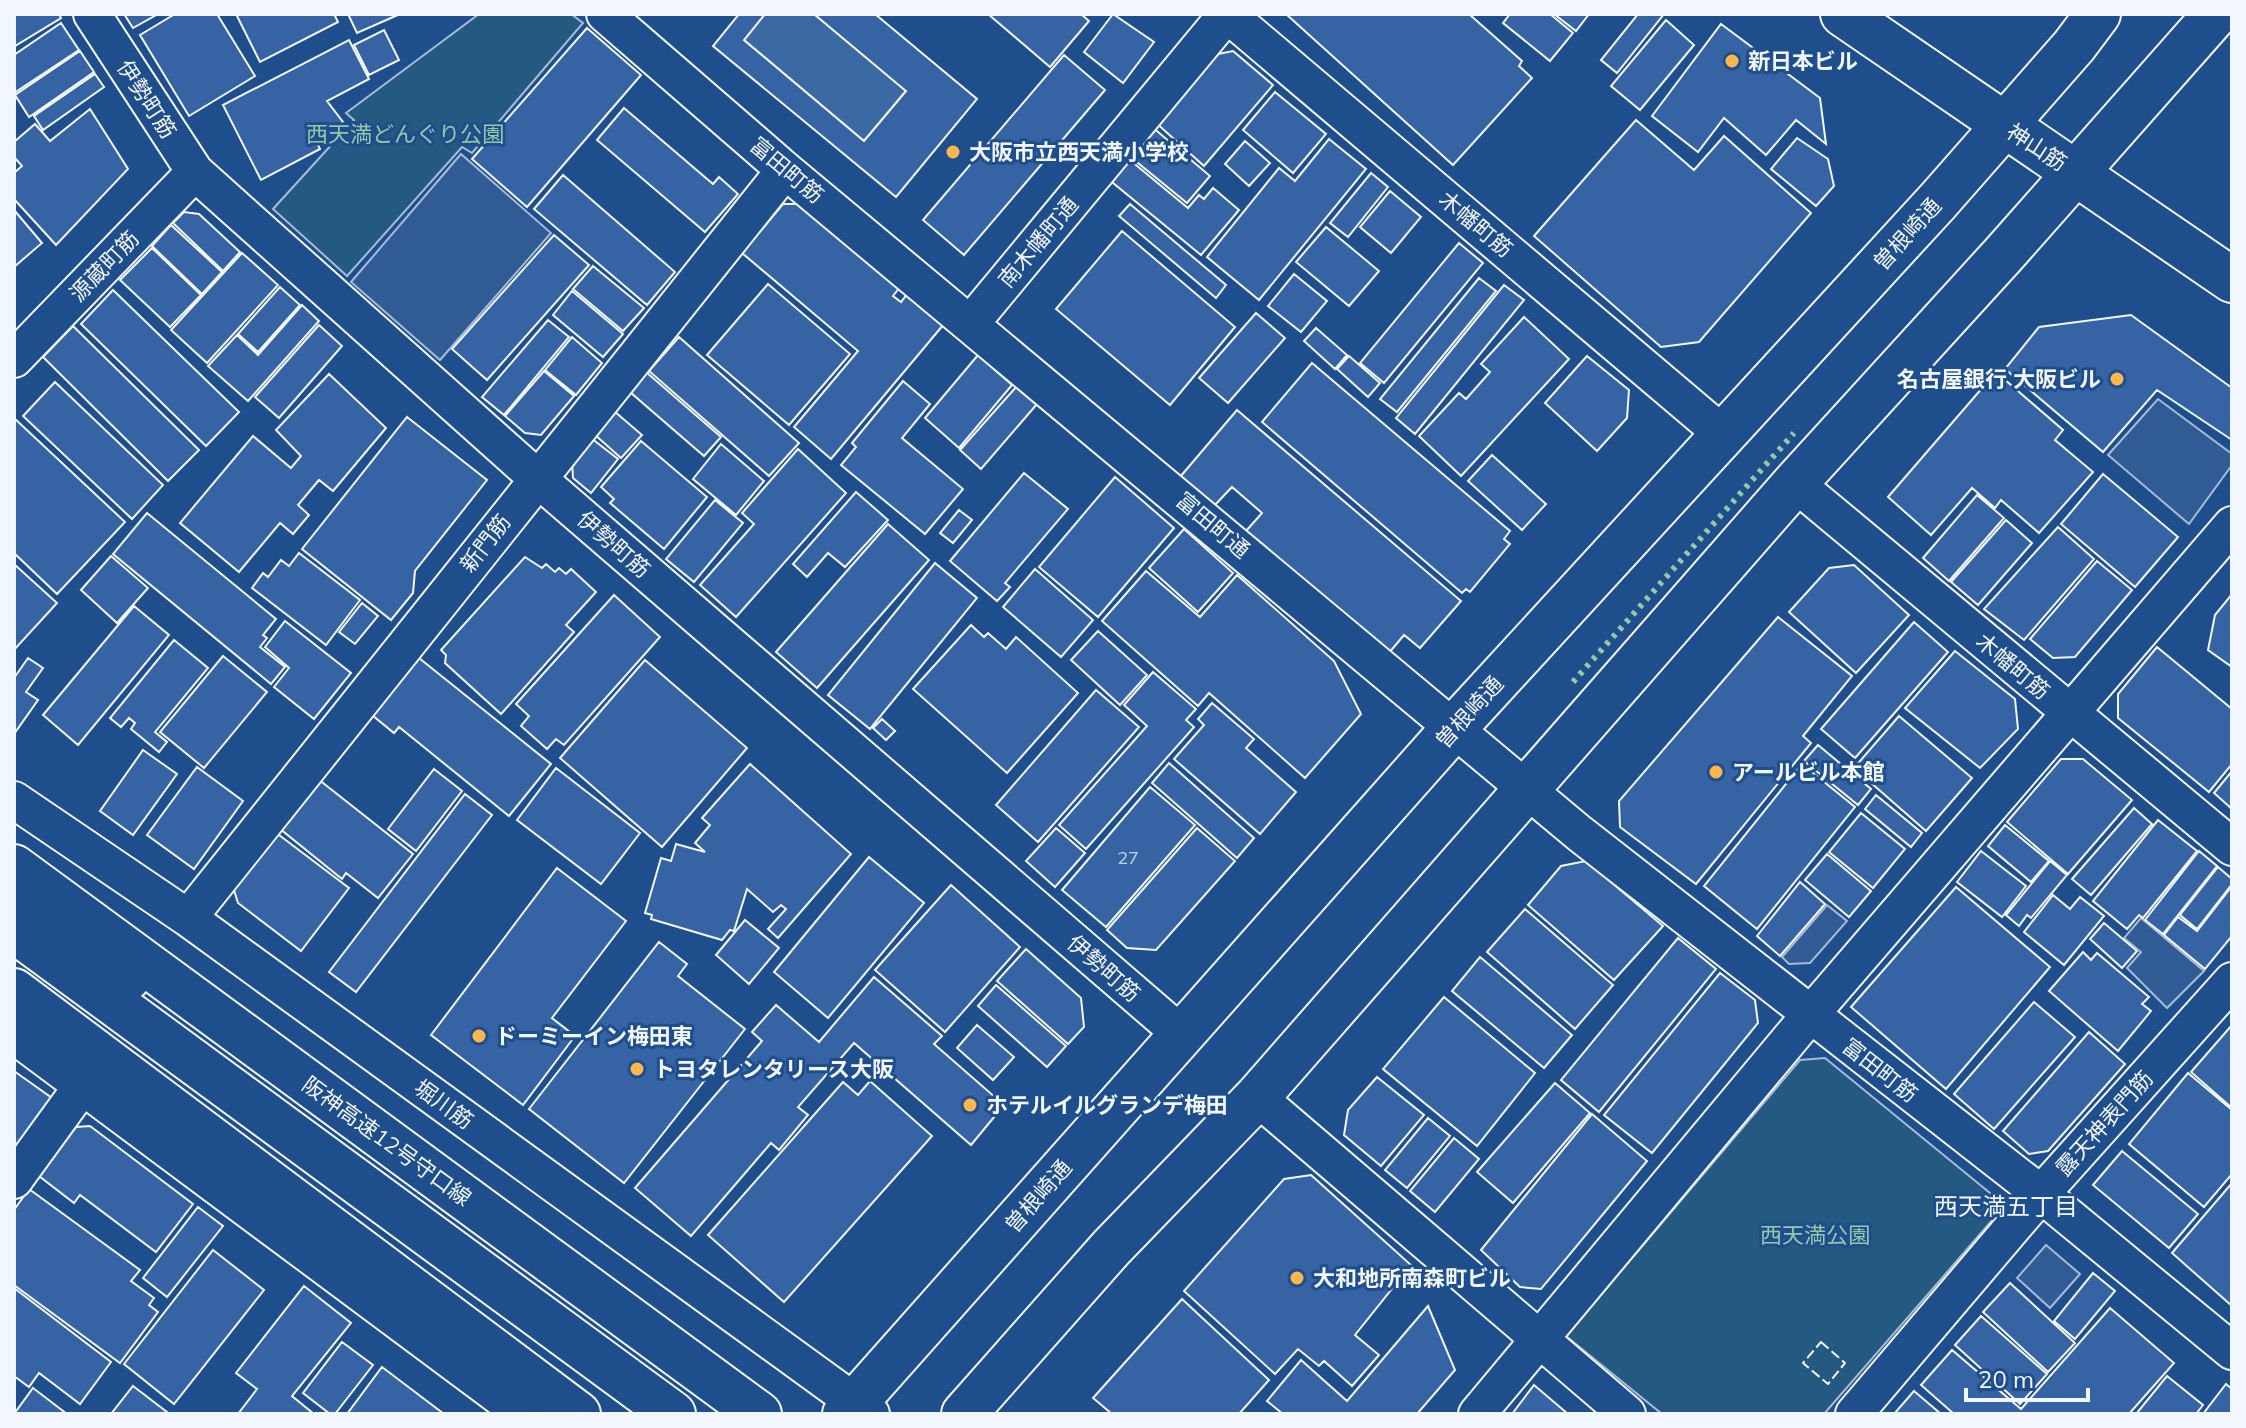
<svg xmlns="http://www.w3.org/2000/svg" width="2246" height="1428" font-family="Mulish,'Noto Sans JP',sans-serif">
	<rect width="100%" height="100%" fill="#1f4e8c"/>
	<path fill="#245a82" stroke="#a8bbd7" stroke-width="2" d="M479,14H571L583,23L472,153L462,147L347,276L273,209L354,120L346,113Z
		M1825,1058L1990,1193L1994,1218L1824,1414H1662L1566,1336L1800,1060Z"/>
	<path fill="#305b95" stroke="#a8bbd7" stroke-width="2" d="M461,154L551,233L440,360L351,282Z
		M2158,399L2232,454V465L2189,524L2108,455Z
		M1827,905L1847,921L1810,963L1789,964L1782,957Z
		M2141,918L2204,971L2167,1008L2127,968L2141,952L2124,938Z
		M2046,1245L2080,1274L2050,1308L2017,1278Z"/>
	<path fill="#3b69a3" stroke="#a8bbd7" stroke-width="2" d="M765,14H814L906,91L864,141L744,40Z"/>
	<path fill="#3563a3" stroke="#f2f6ff" stroke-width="2" d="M14,14H59L61,18L15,46Z
		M124,14H158L133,28Z
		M175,14H217L255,76L189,116L140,35Z
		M236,14H334L338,22L260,62Z
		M348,14H400L357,33Z
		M739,14H765L744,40L864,141L906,91L814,14H875L977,99L896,197L713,46Z
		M988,14H1081L1089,21L1050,67Z
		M1113,14L1154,42L1123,83L1084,52Z
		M1286,14H1469L1522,61L1519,66L1532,78L1453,165Z
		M1510,14H1550L1573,33L1550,61L1503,23Z
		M1554,14H1589L1576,31Z
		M1638,14H1664L1617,73L1601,60Z
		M1666,20L1694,45L1640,110L1611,86Z
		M61,23L79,50L14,93V55Z
		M1721,24L1820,98L1826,144L1796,120L1766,155L1724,118L1698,152L1652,116Z
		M587,28L641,75L527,207L472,159Z
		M384,30L399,60L369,75L354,45Z
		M349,40L369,79L327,101L343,122L322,136L325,142L318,145L320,149L261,180L223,105Z
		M80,51L94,72L29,117L15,95Z
		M1233,51L1273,85L1204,166L1155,122L1213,55Z
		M1064,55L1105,90L964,255L923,220Z
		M95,74L104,87L43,130L34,116Z
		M1275,92L1326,134L1293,173L1243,130Z
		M624,108L713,184L719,177L738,194L705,232L597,140Z
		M90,109L128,169L56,245L14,199V173L22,166L14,157V142L35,124L50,141Z
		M1636,120L1694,170L1724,136L1811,213L1699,342L1661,347L1534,236Z
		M1151,126L1210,176L1187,203L1127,154Z
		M1797,138L1828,159L1834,186L1816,206L1771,169Z
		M1329,139L1366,169L1259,300L1207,257L1279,168L1295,181Z
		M1245,141L1270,163L1249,186L1225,164Z
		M1125,156L1188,208L1199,195L1204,199L1213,188L1239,210L1201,255L1107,178Z
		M1371,173L1388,187L1348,237L1330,223Z
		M563,175L675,272L647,305L534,209Z
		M1390,191L1421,217L1391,253L1360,227Z
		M783,204H802L900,287L893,296L901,302L908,293L944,324L831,459L794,427L858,351L742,253Z
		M1130,204L1226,285L1216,298L1119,216Z
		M14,210L42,243L14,267Z
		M184,212L199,214L240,252L223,271L173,223Z
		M171,225L222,272L202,294L152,246Z
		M1326,227L1379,271L1349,306L1296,262Z
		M1122,231L1235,327L1170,405L1056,309Z
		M554,235L589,265L487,380L452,349Z
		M1459,243L1483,263L1384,383L1360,363Z
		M152,248L201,295L170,327L120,280Z
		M242,253L278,285L207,363L171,330Z
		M593,266L644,308L623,331L573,289Z
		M1294,274L1327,301L1301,332L1268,306Z
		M1479,278L1496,291L1397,412L1380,399Z
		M768,284L850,354L789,425L707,355Z
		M1504,285L1524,300L1415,434L1396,418Z
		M280,287L300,305L258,352L238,334Z
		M113,290L239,412L206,446L81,324Z
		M572,291L623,334L603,357L553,315Z
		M302,305L319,321L248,401L208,366L237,335L258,355Z
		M1256,313L1285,338L1228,403L1199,378Z
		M2131,315L2232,388V440L2157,390L2103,452L2005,369L2039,327Z
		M1524,317L1569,359L1461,476L1419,436L1459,393L1466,399L1490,372L1481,364Z
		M548,320L569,337L504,415L482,397Z
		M319,325L342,346L279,418L255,397Z
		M73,326L199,450L168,481L43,357Z
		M1316,328L1347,355L1335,369L1304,341Z
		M572,337L602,363L576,395L545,370Z
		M679,337L799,443L769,476L649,371Z
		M978,355L1012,385L959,448L925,418Z
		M1349,356L1380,383L1368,397L1337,369Z
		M1587,356L1629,390L1627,418L1597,451L1545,403Z
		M1312,363L1510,531L1504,539L1510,544L1470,592L1466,589L1462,593L1262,422Z
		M544,371L574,396L541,435L525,433L505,416Z
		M646,372L721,437L704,456L630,392Z
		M1996,372L2063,430L2055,440L2093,472L2039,533L2001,500L1995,508L1972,488L1931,535L1888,497Z
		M329,374L386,428L333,491L319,480L298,505L309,515L293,534L280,523L239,572L180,523L253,436L291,468L301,456L276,430Z
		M903,381L930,404L902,438L963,489L925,534L841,465L856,447L852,443Z
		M55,382L163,485L132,519L23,416Z
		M1017,386L1037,404L981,469L960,450Z
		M1237,410L1461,601L1420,648L1404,635L1389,653L1246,531L1262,513L1232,487L1214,506L1180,477Z
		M614,411L642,435L621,458L594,434Z
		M407,417L487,480L415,571L413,593L391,620L302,549Z
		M14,418L125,522L57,594L14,553Z
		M591,438L618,459L591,493L573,478L572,461Z
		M641,441L707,497L664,549L610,503L614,499L601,487Z
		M721,444L764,481L736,515L693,479Z
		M798,449L846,493L736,617L700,585L754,524L742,513Z
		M1492,455L1546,504L1522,530L1468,481Z
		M1024,473L1068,509L1005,583L1010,587L997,601L950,561Z
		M2103,474L2178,537L2135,587L2061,524Z
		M1115,477L1174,528L1098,617L1039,567Z
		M856,492L888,520L845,567L828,553L807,577L793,564Z
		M1977,495L2004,518L1949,581L1923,558Z
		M715,500L743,523L694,582L666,559Z
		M959,510L972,520L953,543L940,533Z
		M147,513L276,619L263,635L267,638L260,647L285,667L271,684L113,554Z
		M2006,520L2032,543L1978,605L1951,582Z
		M888,524L929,560L817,688L776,652Z
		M2058,527L2094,559L2024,640L1984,609Z
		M1184,529L1233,573L1198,612L1149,568Z
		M299,553L360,600L326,645L252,588L263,573L268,577L281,560L289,566Z
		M111,556L148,588L117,623L81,590Z
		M525,557L542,568L546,564L555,572L559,568L566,574L571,569L596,592L566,625L574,632L501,714L445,663L446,655L441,650Z
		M2097,561L2132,590L2075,657L2053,658L2030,639Z
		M935,563L977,598L870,729L828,695Z
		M14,564L57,603L14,650Z
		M1854,565L1909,615L1856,673L1789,612L1829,568Z
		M1035,569L1093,620L1061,657L1003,607Z
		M1146,571L1200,617L1237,575L1334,661L1361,714L1305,778L1209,693L1198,706L1102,621Z
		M2232,594V667L2208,650L2215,615Z
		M614,595L660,637L564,745L556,739L547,749L521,726L529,716L516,704Z
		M362,603L378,616L355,644L339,632Z
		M134,606L169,635L78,745L43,715Z
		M1778,617L1852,676L1803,736L1811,743L1696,884L1620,827L1619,801Z
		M285,621L351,673L314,719L274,687L289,668L265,647Z
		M1914,622L1948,652L1855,758L1821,729Z
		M971,625L984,637L988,633L1006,649L1016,637L1078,693L1007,773L913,689Z
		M1098,631L1147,675L1120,705L1071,660Z
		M174,640L208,668L155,732L167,742L159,752L131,729L135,723L129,718L121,727L110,718Z
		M2157,647L2232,709V764L2209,792L2118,718V694Z
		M1955,651L2015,699L2018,729L1980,768L1905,708Z
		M223,656L267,692L204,768L160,732Z
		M28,658L43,668L26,692L38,700L14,734V678Z
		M419,658L551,764L509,816L399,727L394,733L372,715Z
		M645,660L747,748L662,847L560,758Z
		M1153,672L1196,709L1186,720L1194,727L1086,849L1059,825L1147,726L1124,705Z
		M1096,690L1139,727L1038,842L996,805Z
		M1212,703L1254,739L1246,748L1296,792L1260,834L1174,759L1204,725L1198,719Z
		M1899,716L1972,778L1926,831L1854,768Z
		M882,719L895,731L886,740L873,728Z
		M1818,745L1871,789L1858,805L1804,761Z
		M143,750L177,774L133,835L100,811Z
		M2061,759H2083L2132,800L2068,874L2007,822Z
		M1169,763L1254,838L1237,858L1152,783Z
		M750,764L851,854L778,938L768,929L786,909L781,905L773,912L747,889L734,931L730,930L722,940L651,919L652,915L645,913L661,858L671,861L676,844L705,852L695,843L710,825L702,818Z
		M1802,764L1855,807L1757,929L1704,886Z
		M197,767L243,801L194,869L147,835Z
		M556,768L640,833L601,884L517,820Z
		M434,769L462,791L416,851L388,829Z
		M2232,771V809L2214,793Z
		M318,779L413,854L378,898L346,873L342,879L279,828Z
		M1150,787L1195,825L1106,927L1062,890Z
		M465,794L492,815L356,992L329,972Z
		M1876,795L1922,833L1911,847L1865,809Z
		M2134,808L2152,824L2091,895L2072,879Z
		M1861,813L1905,849L1873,888L1829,852Z
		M2158,820L2197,851L2143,918L2139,915L2127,929L2093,901Z
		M2005,825L2049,861L2031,882L1988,846Z
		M1056,828L1085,853L1055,887L1026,861Z
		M1197,828L1235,861L1156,950L1127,948L1107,930Z
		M275,832L349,888L301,951L238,903L233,887Z
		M1981,851L2026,886L2002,917L1957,882Z
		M2199,851L2217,866L2163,934L2145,920Z
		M1827,854L1871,891L1849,917L1805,880Z
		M869,857L924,903L828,1018L774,972Z
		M1586,861L1663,926L1614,980L1528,905L1561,866Z
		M2050,861L2067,875L2031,918L2027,915L2019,926L2006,915Z
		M2218,867L2232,879V884L2197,929L2180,915Z
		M557,868L626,921L552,1018L575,1036L523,1105L431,1035Z
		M1800,882L1825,904L1780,956L1757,936Z
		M951,885L1020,947L945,1032L875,970Z
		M2232,886V936L2205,969L2164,935L2178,917L2197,931Z
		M1956,887L2050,967L1946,1089L1851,1007Z
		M2053,895L2070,909L2080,897L2104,916L2064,965L2024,932Z
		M1525,909L1613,985L1575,1029L1487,952Z
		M745,920L779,948L749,984L716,955Z
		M2104,923L2137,951L2122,968L2090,939Z
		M1678,938L1716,969L1599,1112L1561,1080Z
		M659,942L687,964L678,976L745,1029L624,1183L529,1109Z
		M1026,949L1081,998L1084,1027L1068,1044L997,981Z
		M2083,952L2091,960L2097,953L2149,997L2142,1004L2151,1011L2118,1051L2049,991Z
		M1480,957L1572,1035L1544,1068L1452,991Z
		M1720,973L1755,1000L1758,1023L1652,1153L1604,1115Z
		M874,977L942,1036L934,1044L1004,1105L971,1145L854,1043L798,1107L808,1115L779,1150L771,1143L691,1236L635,1188L762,1041L752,1032L776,1005L819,1042Z
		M996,985L1066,1046L1047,1067L978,1006Z
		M1444,997L1535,1073L1477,1146L1383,1069Z
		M2034,1002L2075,1037L1994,1129L1954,1094Z
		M977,1025L1014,1057L993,1080L957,1048Z
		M2232,1025V1108L2191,1072Z
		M2089,1032L2125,1064L2048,1151L2029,1154L2003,1131Z
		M14,1071L52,1098L17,1145L14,1142Z
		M2188,1073L2232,1110V1174L2204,1207L2129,1144Z
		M1377,1077L1424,1115L1381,1166L1344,1135L1348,1110Z
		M870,1081L932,1136L784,1302L708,1235L843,1082L858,1095Z
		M1555,1083L1590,1113L1513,1203L1477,1172Z
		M1592,1114L1647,1161L1541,1289L1520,1287L1481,1250Z
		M1428,1118L1450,1136L1407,1188L1385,1170Z
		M90,1126L193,1204L156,1252L80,1195L74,1203L39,1176L76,1127Z
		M1454,1138L1479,1159L1435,1212L1410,1191Z
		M2122,1151L2198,1214L2169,1248L2093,1185Z
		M1311,1175L1411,1265L1355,1335L1379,1355L1352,1386L1324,1361L1319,1366L1298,1349L1275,1374L1184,1291L1284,1179Z
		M2232,1183V1306L2172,1253Z
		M29,1189L140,1270L131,1281L154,1298L149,1305L158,1312L120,1363L14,1285V1210Z
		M198,1207L223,1226L167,1297L143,1278Z
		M213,1250L264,1290L174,1404L124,1364Z
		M2093,1273L2115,1291L2075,1339L2054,1321Z
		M2010,1283L2075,1343L2048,1372L1983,1312Z
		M304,1286L351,1323L292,1396L314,1414H238L257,1389L236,1373Z
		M14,1288L111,1362L80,1404L39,1373L29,1387L14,1376Z
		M1182,1299L1269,1380L1239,1414H1112L1093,1398Z
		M1428,1306L1455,1370L1417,1414H1283L1267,1401L1301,1360L1347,1401Z
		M2110,1308L2174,1363L2129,1414H1954L1921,1385L1952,1350L2021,1409Z
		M1981,1316L2047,1374L2020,1404L1955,1345Z
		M342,1342L373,1365L335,1414H330L303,1393Z
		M382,1367L444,1414H347Z
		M2167,1376L2203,1405L2196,1414H2136Z
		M2226,1384L2232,1389V1414H2203Z
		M1534,1385L1568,1414H1512Z
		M133,1386L167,1412L166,1414H111Z
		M33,1388L67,1414H14Z
		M1914,1391L1941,1414H1894Z"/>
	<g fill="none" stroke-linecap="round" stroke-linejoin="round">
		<g stroke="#f2f6ff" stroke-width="40">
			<path id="street" d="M92,14L195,172L537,478L1181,1034
				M605,14L785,170L1579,833L2041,1194L2232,1351
				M1227,14L1725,436
				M971,323L1227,14
				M14,359L195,172
				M1795,483L2232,847
				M14,800L188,918L871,1414
				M188,918L785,170
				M14,1035L523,1414
				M1257,1097L1627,1414
				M14,1180L83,1085
				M1477,1414L1810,1015L2232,525
				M1854,1414L2041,1194L2232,981"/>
		</g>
		<g stroke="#f2f6ff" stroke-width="48">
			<path id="secondary" d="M1843,14L2232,280
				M14,894L128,978"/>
		</g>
		<g stroke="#f2f6ff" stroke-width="48">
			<path id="highway" d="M14,867L759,1414
				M14,930L673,1414
				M14,991L578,1414
				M845,1414L1454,728L1938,201L2074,46L2098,14
				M964,1414L1111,1248L1257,1097L1795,483L2003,255L2216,14"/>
		</g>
		<use href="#street" stroke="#1f4e8c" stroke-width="36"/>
		<use href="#secondary" stroke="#1f4e8c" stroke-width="44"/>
		<use href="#highway" stroke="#1f4e8c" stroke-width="44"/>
		<path stroke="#97c8a6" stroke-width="6" stroke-dasharray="4 6" stroke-linecap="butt" d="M1573,682L1794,433"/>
		<path stroke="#f2f6ff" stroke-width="2" stroke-dasharray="10 4" stroke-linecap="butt" d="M1821,1342L1845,1363L1828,1384L1803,1363Z"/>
	</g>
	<g fill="#ffb74d" stroke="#1f4e8c" stroke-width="3">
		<circle cx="1732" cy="61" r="8"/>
		<circle cx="953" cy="152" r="8"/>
		<circle cx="2117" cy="379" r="8"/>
		<circle cx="1716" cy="772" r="8"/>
		<circle cx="479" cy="1036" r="8"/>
		<circle cx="637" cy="1069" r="8"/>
		<circle cx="970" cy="1105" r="8"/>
		<circle cx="1297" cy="1278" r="8"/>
	</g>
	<g text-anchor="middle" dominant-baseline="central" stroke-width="6" stroke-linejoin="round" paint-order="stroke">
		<g font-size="18" fill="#c3d1e8">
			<text x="1128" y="857">27</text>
		</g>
		<g font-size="22" font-weight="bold" fill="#f2f6ff" stroke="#1f4e8c" text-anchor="start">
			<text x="1748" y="61">新日本ビル</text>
			<text x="969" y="152">大阪市立西天満小学校</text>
			<text x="2101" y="379" text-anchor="end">名古屋銀行 大阪ビル</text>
			<text x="1732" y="772">アールビル本館</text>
			<text x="495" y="1036">ドーミーイン梅田東</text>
			<text x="653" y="1069">トヨタレンタリース大阪</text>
			<text x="986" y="1105">ホテルイルグランデ梅田</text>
			<text x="1313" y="1278">大和地所南森町ビル</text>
		</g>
		<g font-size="22" fill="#f2f6ff" stroke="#1f4e8c">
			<text transform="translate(147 99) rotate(57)">伊勢町筋</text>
			<text transform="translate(2037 147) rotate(33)">神山筋</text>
			<text transform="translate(787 170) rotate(40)">富田町筋</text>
			<text transform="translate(1476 224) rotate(40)">木幡町筋</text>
			<text transform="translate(1907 234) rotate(-48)">曽根崎通</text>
			<text transform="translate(1038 242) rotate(-50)">南木幡町通</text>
			<text transform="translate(104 266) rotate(-46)">源蔵町筋</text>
			<text transform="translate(1213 525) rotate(40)">富田町通</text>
			<text transform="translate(485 543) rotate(-52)">新門筋</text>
			<text transform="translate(614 544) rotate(41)">伊勢町筋</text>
			<text transform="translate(2013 666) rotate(40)">木幡町筋</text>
			<text transform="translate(1469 712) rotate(-48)">曽根崎通</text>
			<text transform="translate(1104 968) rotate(41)">伊勢町筋</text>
			<text transform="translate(1880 1070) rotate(38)">富田町筋</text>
			<text transform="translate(444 1104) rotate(36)">堀川筋</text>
			<text transform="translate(2104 1123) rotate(-48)">露天神表門筋</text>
			<text transform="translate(387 1141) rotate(36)">阪神高速12号守口線</text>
			<text transform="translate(1038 1196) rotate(-49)">曽根崎通</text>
		</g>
		<g font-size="22" fill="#97c8a6" stroke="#1f4e8c">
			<text x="405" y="134">西天満どんぐり公園</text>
			<text x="1815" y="1235">西天満公園</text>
		</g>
		<g font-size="24" fill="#f2f6ff" stroke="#1f4e8c">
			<text x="2006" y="1206">西天満五丁目</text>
		</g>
	</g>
	<rect width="2246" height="1428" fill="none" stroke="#f2f6ff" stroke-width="32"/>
	<path d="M1966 1388v12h122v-12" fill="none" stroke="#f2f6ff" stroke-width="4"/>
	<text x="1978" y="1388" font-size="24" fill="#f2f6ff" stroke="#1f4e8c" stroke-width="6" paint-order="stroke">20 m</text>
</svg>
